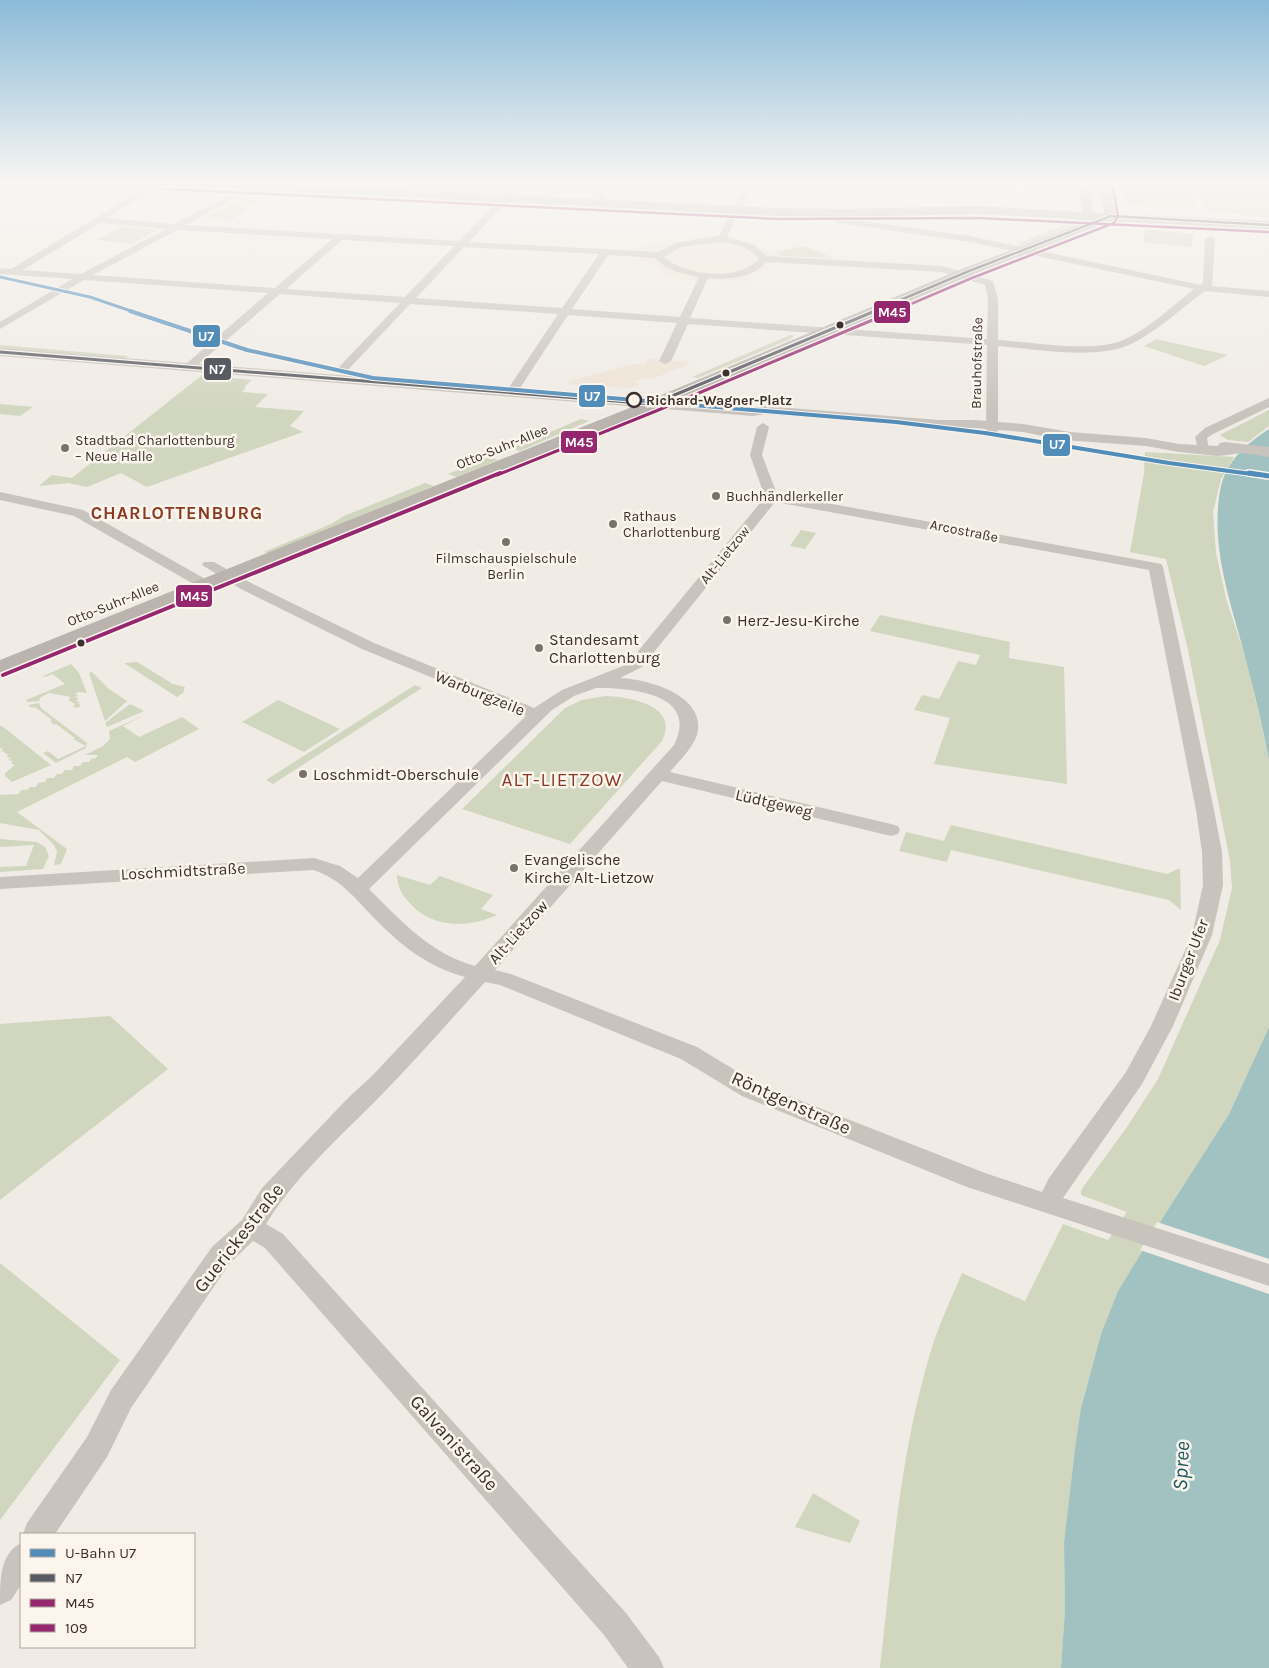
<svg xmlns="http://www.w3.org/2000/svg" width="1269" height="1668" font-family="Karla,sans-serif">
	<rect width="100%" height="100%" fill="#f0ebe5"/>
	<path fill="#d1d6bf" d="M1119,182L1187,185L1197,209L1129,205L1127,204Z
		M1194,182H1269V218L1207,210Z
		M862,183L889,184L886,197L859,196Z
		M243,197L261,198L230,221L205,218Z
		M1079,219H1089L1024,246L1016,244Z
		M122,226L158,230L131,244L96,240Z
		M1145,229L1193,234L1192,247L1143,242Z
		M803,246L834,258L783,256L775,252Z
		M790,335H793V338L698,378L692,377Z
		M1156,339L1228,355L1204,366L1144,346Z
		M0,345L128,356L124,359L0,349Z
		M202,375L252,380L244,387L246,388L242,392L268,394L255,407L304,411L290,426L303,432L147,487L121,473L87,487L68,483L39,486L52,475L72,478Z
		M0,404L33,407L20,416L0,414Z
		M1269,410V426L1248,442L1228,440L1220,435Z
		M581,419L589,421L520,451L512,448Z
		M1145,452L1234,457L1221,479L1213,512L1216,553L1226,598L1249,669L1269,761V1027L1229,1114L1160,1222L1118,1291L1101,1334L1081,1408L1076,1440L1064,1542L1065,1609L1061,1668H880C892,1561 900,1451 932,1347C940,1322 952,1297 962,1273L1025,1301L1063,1224L1108,1240L1127,1212L1081,1195V1190L1127,1127L1158,1079L1220,940L1232,888L1230,861L1188,650L1166,559L1130,552L1144,473Z
		M490,457L498,460L457,477L448,474Z
		M425,483L434,486L268,554L264,552L331,524L344,516Z
		M801,530L816,533L805,549L790,546Z
		M880,615L1010,642L1009,658L1064,667L1067,784L934,764L950,718L914,710L922,695L939,699L958,661L976,665L980,655L870,631Z
		M137,662L173,684L185,687L183,693L177,697L124,663Z
		M71,664L79,673L87,693L78,692L75,694L78,695L75,698H79L76,701L80,702L78,704L81,705L78,708L73,707L75,704L68,700L71,697L49,693L41,697L39,701L28,702L26,700L65,684L53,674L45,677L43,676Z
		M92,672L109,689L127,701L105,721L89,673Z
		M415,685L422,688L273,784L266,780Z
		M605,696C630,697 680,705 662,741L570,844L462,809L565,708L582,700Z
		M278,700L340,729L304,752L242,722Z
		M39,703L41,708L87,743L86,748L56,763L43,753L48,751L58,759L86,746L73,739L75,738L56,724L54,725L50,721L52,720L35,707L32,708L28,705Z
		M130,704L144,711L107,727L105,723Z
		M145,715L123,726L139,737L182,717L199,729L135,762L127,757L17,812L67,849L61,864L54,865L57,851L54,845L39,830L0,823V795L19,794L21,790H27L30,787H36L38,783L45,782L47,778H54L57,774H62L65,770H72L74,766H80L83,762H89L91,759L96,758L98,755H85L103,746L110,739L109,731Z
		M0,726H2L51,765L12,782L5,776V773L15,765L11,763L13,761L8,760L11,758L7,757L8,754L4,753L5,752L1,751L3,749L0,748Z
		M951,825L1167,874L1180,868L1181,910L1169,900L951,850L947,862L899,851L906,832L944,841Z
		M0,839L37,842L45,847L49,856L43,869L0,872V867L26,866L34,845L0,847Z
		M397,875L430,885L440,876L493,895L481,909L497,915C466,929 429,928 407,900C401,893 397,884 397,875Z
		M110,1016L168,1069L0,1200V1024Z
		M0,1263L120,1360L0,1520Z
		M813,1493L860,1521L850,1543L795,1527Z"/>
	<path fill="#eee3d5" d="M712,235L736,237L783,256L777,263L769,268L744,277L751,281L689,280L661,275L663,272L643,259L637,258L643,245Z
		M654,358L659,361H687L689,364L652,379L646,377L634,382L639,384L629,388L568,384L570,381L634,364H646L648,359Z"/>
	<path fill="#a1c2c1" d="M1269,429V761C1263,730 1256,698 1248,668C1235,615 1214,563 1218,508C1219,497 1220,485 1225,474C1234,454 1251,441 1269,429Z
		M1269,1027V1668H1061L1065,1609L1064,1542L1076,1440L1081,1408L1101,1334L1118,1291L1160,1222L1229,1114Z"/>
	<path fill="#f0ebe5" d="M1157,1222L1269,1259V1294L1140,1250Z"/>
	<g fill="none" stroke-linecap="round" stroke-linejoin="round">
		<path fill="#c9c3be" fill-rule="evenodd" d="M155,182H164L107,218L174,224L254,182H264L186,225L459,241L516,182H524L469,242L658,252L675,243L719,236L745,182H753L727,237L754,245L767,256L943,266L993,281L998,299V340C1031,342 1087,352 1118,342C1146,332 1171,307 1194,289L970,242L839,223L828,218L821,212V208H827L841,218L970,236L1201,285L1203,283L1205,239L1210,236L1215,239L1212,286L1269,291V297L1205,291C1180,309 1157,332 1129,345C1093,360 1036,349 998,346V431L992,435L986,431L987,345L688,324L671,361L665,364L659,361L677,323L568,315L516,394L512,395L506,392L558,314L410,304L346,372L342,373L336,370L338,368L400,303L280,294L194,368L190,369L184,366L186,364L268,293L84,280L0,329V322L72,279L0,274V268L11,269ZM100,223L166,229L81,274L23,270ZM177,230L332,239L275,288L93,275ZM342,240L454,246L405,297L286,289ZM722,242C736,244 749,247 759,259C738,282 686,276 664,257L681,247ZM464,247L599,254L562,308L416,298ZM608,255L655,258L664,266L677,272L699,277L680,317L572,309ZM766,262L942,272L985,285L988,299L987,339L690,318L708,278C729,280 753,278 766,262Z
			M567,182H577L607,196L603,201H597L598,197Z
			M1269,398V407L1213,434L1207,438L1209,450L1207,453H1199L1195,437L1205,428Z
			M763,423L769,427L762,455L777,494L1156,563L1161,564L1163,567L1214,810L1222,852L1223,885L1212,935L1173,1026L1142,1084L1063,1198L1269,1264V1286L967,1187L742,1096L681,1059L500,985L485,982C453,1017 422,1053 389,1087C347,1131 298,1172 266,1224L283,1234L626,1613L659,1657L664,1668H628L604,1635L265,1248L253,1241L230,1263L131,1408L107,1457L55,1534H23L27,1523L87,1437L111,1390L212,1247L242,1220L262,1188L348,1098L372,1076L465,977C429,967 404,948 378,922C357,901 342,879 313,870L0,889V877L314,858L340,866L358,878L526,716L362,649L241,589L202,565L204,562H214L251,583L374,643L534,708L562,690L623,666L630,661L765,497L750,455L757,427ZM775,502L1149,570L1196,810L1202,852L1203,885L1192,935L1151,1026L1126,1072L1049,1178L1042,1192L985,1173L758,1084L697,1047L511,974L495,970L662,781L891,836L898,834L900,830L898,826L891,824L670,772C679,761 692,749 697,735C708,696 648,679 620,678L642,667ZM596,688C630,688 700,693 674,745L475,966C431,954 401,921 369,889L552,710L574,696Z
			M0,492L83,510L209,581L211,584L209,587H199L74,516L0,500Z
			M21,1543V1585L11,1600L0,1605C0,1579 0,1554 21,1543Z"/>
		<path fill="#c9c3be" fill-rule="evenodd" d="M0,348L753,408L765,406L939,420H974L1023,424L1070,432L1146,438L1179,444L1218,446L1220,443L1225,442L1269,447V457L1242,453L1218,456L1179,452L1146,446L1050,439L1043,436L1023,432L974,428H939L765,414L753,416L0,356Z"/>
		<path fill="#bab3ae" fill-rule="evenodd" d="M159,182H232L779,208L838,209L977,206L1082,212L1078,182H1090L1093,210L1091,212L1104,213L1098,182H1110L1117,214L1269,221V229L1110,221L974,274L659,407L0,675V660L647,401L964,268L1091,220L977,214L838,217L779,216L165,185Z"/>
		<g stroke="#fbf5ee" stroke-width="4.5">
			<path id="bus-1-far1" d="M872,312L969,271L1111,216L1269,225"/>
		</g>
		<g stroke="#fbf5ee" stroke-width="5.5">
			<path id="bus-1" d="M0,352L653,404L875,311"/>
		</g>
		<g stroke="#fbf5ee" stroke-width="4.5">
			<path id="bus-2-far2" d="M892,312L972,278L1114,223L1118,216L1112,182"/>
		</g>
		<g stroke="#fbf5ee" stroke-width="5.5">
			<path id="bus-2-far1" d="M497,475L656,411L894,311"/>
		</g>
		<g stroke="#fbf5ee" stroke-width="7">
			<path id="bus-2" d="M3,675L500,473"/>
		</g>
		<g stroke="#fbf5ee" stroke-width="4.5">
			<path id="bus-3" d="M165,189L779,219L977,218L1269,232"/>
		</g>
		<use href="#bus-1-far1" stroke="#595b62" stroke-width="2.5"/>
		<use href="#bus-1" stroke="#595b62" stroke-width="3"/>
		<use href="#bus-2-far2" stroke="#95276e" stroke-width="2.5"/>
		<use href="#bus-2-far1" stroke="#95276e" stroke-width="3"/>
		<use href="#bus-2" stroke="#95276e" stroke-width="4"/>
		<use href="#bus-3" stroke="#95276e" stroke-width="2.5"/>
		<g stroke="#fbf5ee" stroke-width="5">
			<path id="metro-1-far2" d="M0,277L90,297L134,312"/>
		</g>
		<g stroke="#fbf5ee" stroke-width="6">
			<path id="metro-1-far1" d="M130,311L247,350L373,378L896,422L985,433L1169,463L1259,475"/>
		</g>
		<g stroke="#fbf5ee" stroke-width="8">
			<path id="metro-1" d="M1249,473L1269,476"/>
		</g>
		<use href="#metro-1-far2" stroke="#528dba" stroke-width="3"/>
		<use href="#metro-1-far1" stroke="#528dba" stroke-width="4"/>
		<use href="#metro-1" stroke="#528dba" stroke-width="5"/>
	</g>
	<linearGradient id="sky" x2="0" y2="1"><stop stop-color="#8bbad8"/><stop offset="0.44" stop-color="#f8f6f3"/><stop offset="1" stop-color="#f8f6f3" stop-opacity="0"/></linearGradient>
	<rect width="1269" height="415" fill="url(#sky)"/>
	<g fill="#3b302b" stroke="#fbf5ee" stroke-width="2">
		<circle cx="840" cy="325" r="4.5"/>
		<circle cx="726" cy="373" r="4.5"/>
		<circle cx="81" cy="643" r="4.5"/>
	</g>
	<circle fill="#fbf5ee" stroke="#3b302b" stroke-width="2.5" cx="634" cy="400" r="7"/>
	<g fill="#7a716c" stroke="#fbf5ee" stroke-width="2">
		<circle cx="65" cy="448" r="5"/>
		<circle cx="716" cy="496" r="5"/>
		<circle cx="613" cy="524" r="5"/>
		<circle cx="506" cy="542" r="5"/>
		<circle cx="727" cy="620" r="5"/>
		<circle cx="539" cy="648" r="5"/>
		<circle cx="303" cy="774" r="5"/>
		<circle cx="514" cy="868" r="5"/>
	</g>
	<g text-anchor="middle" dominant-baseline="central" stroke-width="5" stroke-linejoin="round" paint-order="stroke">
		<g font-size="14" fill="#3b302b" stroke="#fbf5ee">
			<text transform="translate(977 363) rotate(-89)">Brauhofstraße</text>
			<text transform="translate(502 447) rotate(-22)">Otto-Suhr-Allee</text>
			<text transform="translate(964 531) rotate(11)">Arcostraße</text>
			<text transform="translate(725 555) rotate(-51)">Alt-Lietzow</text>
			<text transform="translate(113 604) rotate(-22)">Otto-Suhr-Allee</text>
		</g>
		<g font-size="14" font-weight="bold" fill="#3b302b" stroke="#fbf5ee" text-anchor="start">
			<text x="646" y="400">Richard-Wagner-Platz</text>
		</g>
		<g font-size="14" fill="#3b302b" stroke="#fbf5ee" text-anchor="start">
			<text x="75" y="440">Stadtbad Charlottenburg<tspan x="75" dy="16">– Neue Halle</tspan></text>
			<text x="726" y="496">Buchhändlerkeller</text>
			<text x="623" y="516">Rathaus<tspan x="623" dy="16">Charlottenburg</tspan></text>
			<text x="506" y="558" text-anchor="middle">Filmschauspielschule<tspan x="506" dy="16">Berlin</tspan></text>
		</g>
		<g font-size="16" fill="#3b302b" stroke="#fbf5ee" text-anchor="start">
			<text x="737" y="620">Herz-Jesu-Kirche</text>
			<text x="549" y="639">Standesamt<tspan x="549" dy="18">Charlottenburg</tspan></text>
			<text x="313" y="774">Loschmidt-Oberschule</text>
			<text x="524" y="859">Evangelische<tspan x="524" dy="18">Kirche Alt-Lietzow</tspan></text>
		</g>
		<g font-size="16" fill="#3b302b" stroke="#fbf5ee">
			<text transform="translate(480 693) rotate(22)">Warburgzeile</text>
			<text transform="translate(774 803) rotate(13)">Lüdtgeweg</text>
			<text transform="translate(183 871) rotate(-3)">Loschmidtstraße</text>
			<text transform="translate(518 932) rotate(-48)">Alt-Lietzow</text>
			<text transform="translate(1188 960) rotate(-69)">Iburger Ufer</text>
		</g>
		<g font-size="18" font-weight="bold" letter-spacing="1" fill="#8c3b22" stroke="#fbf5ee">
			<text x="177" y="513">CHARLOTTENBURG</text>
		</g>
		<g font-size="19" letter-spacing="1" fill="#8c3b22" stroke="#fbf5ee">
			<text x="562" y="780">ALT-LIETZOW</text>
		</g>
		<g font-size="19" fill="#3b302b" stroke="#fbf5ee">
			<text transform="translate(791 1103) rotate(24)">Röntgenstraße</text>
			<text transform="translate(239 1238) rotate(-52)">Guerickestraße</text>
			<text transform="translate(454 1443) rotate(48)">Galvanistraße</text>
		</g>
		<g font-size="21" font-style="italic" fill="#1f5a5e" stroke="#fbf5ee">
			<text transform="translate(1181 1466) rotate(-87)">Spree</text>
		</g>
	</g>
	<g stroke="#fbf5ee" stroke-width="2">
		<rect x="873" y="300" width="38" height="24" rx="5" fill="#95276e"/>
		<rect x="192" y="324" width="29" height="24" rx="5" fill="#528dba"/>
		<rect x="203" y="357" width="29" height="24" rx="5" fill="#595b62"/>
		<rect x="578" y="384" width="28" height="24" rx="5" fill="#528dba"/>
		<rect x="560" y="430" width="38" height="24" rx="5" fill="#95276e"/>
		<rect x="1042" y="433" width="29" height="24" rx="5" fill="#528dba"/>
		<rect x="175" y="584" width="38" height="24" rx="5" fill="#95276e"/>
	</g>
	<g font-size="14" text-anchor="middle" font-weight="bold" fill="#fff">
		<text x="892" y="317">M45</text>
		<text x="206" y="341">U7</text>
		<text x="217" y="374">N7</text>
		<text x="592" y="401">U7</text>
		<text x="579" y="447">M45</text>
		<text x="1057" y="449">U7</text>
		<text x="194" y="601">M45</text>
	</g>
	<rect x="20" y="1533" width="175" height="115" fill="#fbf5ee" stroke="#aea6a0"/>
	<rect x="30" y="1549" width="25" height="8" fill="#528dba" stroke="#aea6a0"/>
	<text x="65" y="1558" font-size="15" fill="#3b302b">U-Bahn U7</text>
	<rect x="30" y="1574" width="25" height="8" fill="#595b62" stroke="#aea6a0"/>
	<text x="65" y="1583" font-size="15" fill="#3b302b">N7</text>
	<rect x="30" y="1599" width="25" height="8" fill="#95276e" stroke="#aea6a0"/>
	<text x="65" y="1608" font-size="15" fill="#3b302b">M45</text>
	<rect x="30" y="1624" width="25" height="8" fill="#95276e" stroke="#aea6a0"/>
	<text x="65" y="1633" font-size="15" fill="#3b302b">109</text>
</svg>
